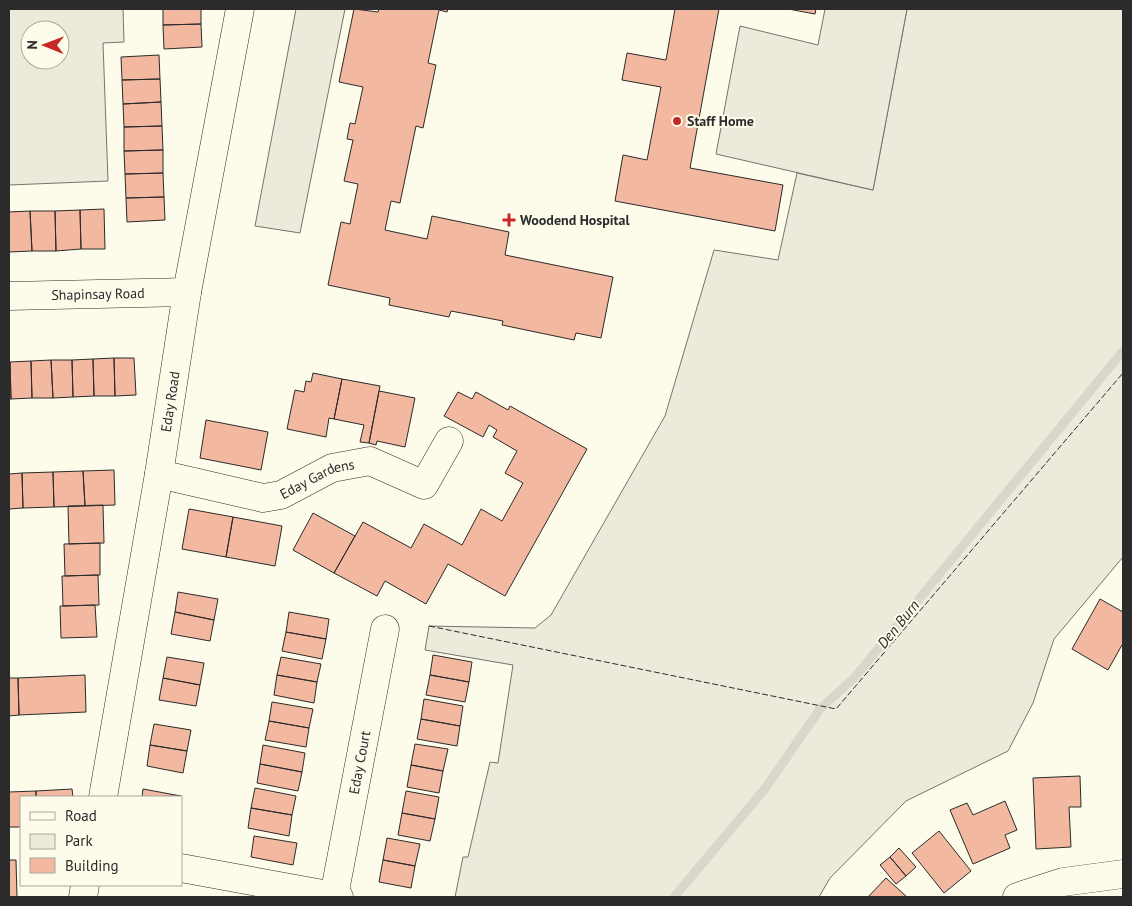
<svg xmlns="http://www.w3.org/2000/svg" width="1132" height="906" font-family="'PT Sans',sans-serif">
	<rect width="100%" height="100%" fill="#fdfbea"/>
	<path fill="#ecebdb" stroke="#74746e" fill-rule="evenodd" d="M9,9H123L124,42L103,43L108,181L9,185ZM30,30H60V60H30Z
		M907,9H1123V557L1054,639L1033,703L1008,751L906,801L830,878L819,897H455L463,857H468L490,762L498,763L513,665L425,650L429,626L535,628L551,615L665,416L714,250L778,260L797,173L873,190Z"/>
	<path fill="#eceadb" stroke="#74746e" d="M296,9H345L300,233L255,226Z
		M825,9H907L873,190L716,154L740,26L818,45Z"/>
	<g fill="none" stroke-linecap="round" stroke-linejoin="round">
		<path stroke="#d8d7c9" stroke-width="9" d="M674,897L764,790L820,709L854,678L1123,351"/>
	</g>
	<path fill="#f2b8a0" stroke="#2b2b2b" d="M163,9H201V24L163,25Z
		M354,9L378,12L379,9H448L447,12L439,10L428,63L436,65L423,128L416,126L400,203L391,201L385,230L427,239L432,216L509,232L505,255L613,277L601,338L576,333L574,340L502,325L503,321L451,311L449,317L389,305L390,298L328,285L341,222L350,224L358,184L344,181L353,140L347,139L350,123L355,124L363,87L339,82Z
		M675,9H719L690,168L783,185L775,231L615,201L623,155L647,160L661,87L622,80L627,53L666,60Z
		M788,9H816L815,14Z
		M201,24L202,47L164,49L163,25Z
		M159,55L160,79L122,80L121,57Z
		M160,79L161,102L123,104L122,80Z
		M161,102L162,126L124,127L123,104Z
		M162,126L163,150L124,151V127Z
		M163,150V173L125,174L124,151Z
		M163,173L164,197L126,198L125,174Z
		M164,197L165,220L127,222L126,198Z
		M104,209L105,249H81L80,210Z
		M80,210L81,249L56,251L55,211Z
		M30,211L32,251L9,252V212Z
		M30,211H55L56,251H32Z
		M114,358H134L136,395L115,396Z
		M114,358L115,396H94L93,359Z
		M93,359L94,396L73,397L72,360Z
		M51,360H72L73,397L53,398Z
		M51,360L53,398H32L31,361Z
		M31,361L32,398L11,399L10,362Z
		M9,362H10L11,399H9Z
		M313,373L342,379L334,419L329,418L326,437L287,429L295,390L304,392L306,381L311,382Z
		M342,379L380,386L369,443L360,442L364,425L334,419Z
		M379,391L415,398L405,447L377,441L376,445L369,443Z
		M458,392L472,399L476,392L508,410L510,406L587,449L505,596L448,564L426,604L385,581L377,596L334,573L363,522L411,548L424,524L462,545L481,509L502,521L523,483L505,473L517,451L493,437L497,430L489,425L483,437L444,416Z
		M206,420L268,432L261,470L200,458Z
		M114,470L115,505L85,506L83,471Z
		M83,471L85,506L54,507L53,472Z
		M53,472L54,507L23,508L22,473Z
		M22,473L23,508L9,509V474Z
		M103,505L104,543L69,544L68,506Z
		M189,509L233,517L226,557L182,549Z
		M313,513L355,536L334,573L293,550Z
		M233,517L282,526L275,566L226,557Z
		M100,543V575L65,576L64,544Z
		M98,575L99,605L63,606L62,576Z
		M178,592L218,599L214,620L175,612Z
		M1100,599L1123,612V646L1122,645L1108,670L1072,649Z
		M95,605L97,637L61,638L60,606Z
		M175,612L214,620L210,641L171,634Z
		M289,612L329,619L326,639L286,632Z
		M286,632L326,639L322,659L282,651Z
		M433,655L472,662L469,682L430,675Z
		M167,657L204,663L200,685L163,678Z
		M281,657L321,664L317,682L277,675Z
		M85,675L86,712L19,715L18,678Z
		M277,675L317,682L314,703L274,695Z
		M430,675L469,682L465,702L426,695Z
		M9,678H18L19,715L9,716Z
		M163,678L200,685L196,706L159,700Z
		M424,699L463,706L460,726L421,719Z
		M272,702L313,709L309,728L269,721Z
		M421,719L460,726L457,746L417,739Z
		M269,721L309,728L306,747L265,740Z
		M154,724L191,730L187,751L150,745Z
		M415,744L448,749L443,771L411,765Z
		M150,745L187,751L183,773L147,766Z
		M263,745L305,753L302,772L260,764Z
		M260,764L302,772L298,791L257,783Z
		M411,765L443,771L439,793L407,787Z
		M1080,776L1081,807H1069L1071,847L1036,849L1033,778Z
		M255,788L296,796L292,815L251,808Z
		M72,789L73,797H36V791Z
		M143,789L181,796L142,797Z
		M36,791V797H21V827H9V792Z
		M406,791L439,797L435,819L402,813Z
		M1005,801L1017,830L1005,835L1010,848L973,864L950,810L967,803L973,815Z
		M251,808L292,815L289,836L248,828Z
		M402,813L435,819L430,841L398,835Z
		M939,831L971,871L944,893L912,853Z
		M254,836L297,843L293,865L251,857Z
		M387,838L420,844L415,866L383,860Z
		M899,848L916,867L906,876L890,857Z
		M890,857L906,876L896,884L880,865Z
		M9,860H16L17,897H9Z
		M383,860L415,866L411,888L379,882Z
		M886,878L907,897H868Z"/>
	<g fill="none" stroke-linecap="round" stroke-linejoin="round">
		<g stroke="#2b2b2b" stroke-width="29">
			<g id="minor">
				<path id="s1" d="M9,296L187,292"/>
				<path id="s2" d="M159,474L263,498L281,495L332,468L370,461L424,485L449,441"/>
				<path id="s3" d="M103,797L159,474L187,292L240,9"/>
				<path d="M181,868L339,897"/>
				<path id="s4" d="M334,896L385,629"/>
				<path d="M83,897L85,885"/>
				<path d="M1017,897L1063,882L1123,874"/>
			</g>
		</g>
		<use href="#minor" stroke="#fdfbea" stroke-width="28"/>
		<path stroke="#2b2b2b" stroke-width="1" stroke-dasharray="6 2.5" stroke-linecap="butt" d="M429,626L836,709L1123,373"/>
	</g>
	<g fill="#c62828" stroke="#fdfbea" stroke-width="2">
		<circle cx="677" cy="121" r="5"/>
		<path d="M506.5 212.5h5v5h5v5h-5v5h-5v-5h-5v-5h5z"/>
	</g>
	<g text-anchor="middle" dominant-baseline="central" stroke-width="4" stroke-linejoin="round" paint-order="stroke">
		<g font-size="14" font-weight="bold" fill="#2b2b2b" stroke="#fdfbea" text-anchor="start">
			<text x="687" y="121">Staff Home</text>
			<text x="520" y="220">Woodend Hospital</text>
		</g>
		<g font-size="14" fill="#2b2b2b" stroke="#fdfbea">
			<text stroke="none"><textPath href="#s1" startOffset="89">Shapinsay Road</textPath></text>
			<text stroke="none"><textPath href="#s3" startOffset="401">Eday Road</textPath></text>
			<text stroke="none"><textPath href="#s2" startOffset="165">Eday Gardens</textPath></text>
			<text stroke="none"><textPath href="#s4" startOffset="136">Eday Court</textPath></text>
		</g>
		<g font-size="15" font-style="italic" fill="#2b2b2b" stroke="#fdfbea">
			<text transform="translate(898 624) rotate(-51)">Den Burn</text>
		</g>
	</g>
	<rect width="1132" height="906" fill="none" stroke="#2b2b2b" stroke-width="20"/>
	<rect x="20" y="796" width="162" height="90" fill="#fdfbea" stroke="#a9a89e"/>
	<rect x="30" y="812" width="25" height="8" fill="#fdfbea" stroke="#a9a89e"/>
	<text x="65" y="821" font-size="15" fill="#2b2b2b">Road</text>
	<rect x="30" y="834" width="25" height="15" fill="#ecebdb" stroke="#a9a89e"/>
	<text x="65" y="846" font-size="15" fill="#2b2b2b">Park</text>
	<rect x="30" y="858" width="25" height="15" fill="#f2b8a0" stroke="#a9a89e"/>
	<text x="65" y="871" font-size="15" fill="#2b2b2b">Building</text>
	<g transform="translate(45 45) rotate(271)"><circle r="24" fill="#fdfbea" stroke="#a9a89e"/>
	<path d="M0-4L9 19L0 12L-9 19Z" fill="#c62828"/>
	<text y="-8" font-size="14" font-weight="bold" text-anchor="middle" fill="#2b2b2b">N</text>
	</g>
</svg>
